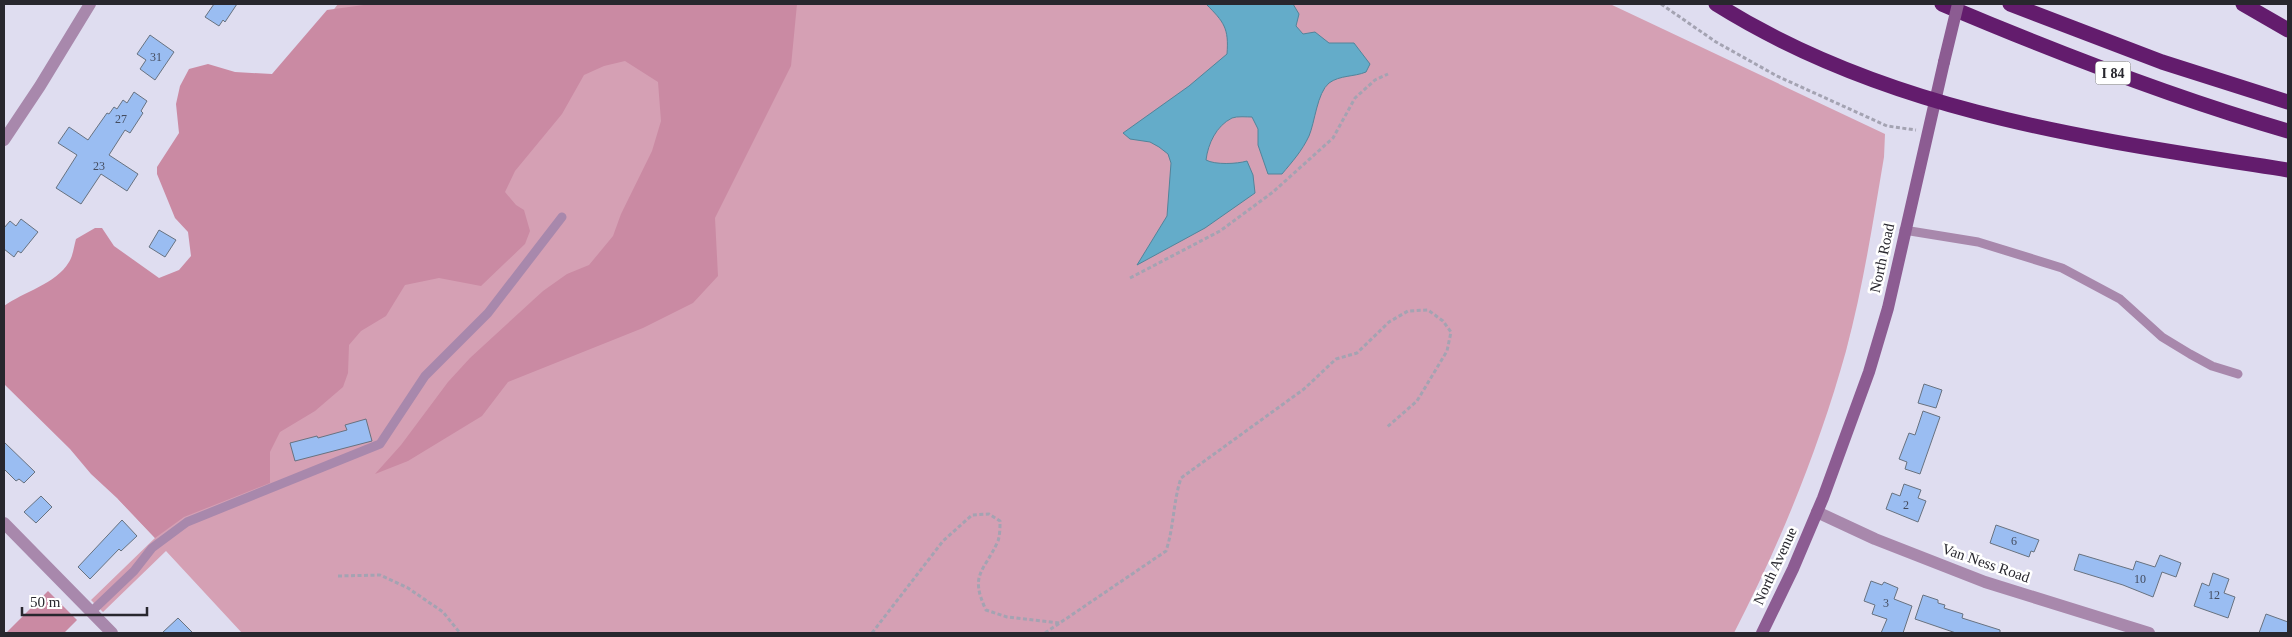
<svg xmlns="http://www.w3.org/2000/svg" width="2292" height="637" font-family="'Times New Roman',serif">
	<rect width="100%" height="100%" fill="#dfddf0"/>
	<path fill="#d5a0b4" d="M338,4H1610L1885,134L1884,157C1873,222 1863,287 1846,351C1819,448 1780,544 1734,633H242L166,551L103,612L91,600L155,538L118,499L317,342L187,201Z"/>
	<path fill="#ca8aa3" d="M371,4H797L791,66L715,218L718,276L693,303L643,328L508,382L482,416L408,461L375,474L401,445L448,382L470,358L543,291L567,274L589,265L613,236L621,214L652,151L661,121L658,82L625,61L604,66L584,75L562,114L515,171L505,192L516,205L524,210L530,231L525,244L481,286L439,278L405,285L386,316L361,331L349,345L348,373L343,387L315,411L280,432L270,452V483L184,517L155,538L118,499L91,474L70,449L4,384V306C23,292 56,284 69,262C73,256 74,246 76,239L95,228H102L114,246L159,278L179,270L191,256L188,232L175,218L157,174V167L179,133L176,104L180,86L189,69L208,64L235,72L272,74L327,10Z
		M48,591L77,620L64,633H6Z"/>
	<path fill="#64acc9" stroke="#52849a" d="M1206,4H1293L1299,14L1296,26L1303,34L1315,32L1329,43H1354L1370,64L1366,72C1354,77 1340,75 1329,83C1317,93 1315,122 1309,136C1302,151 1292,162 1282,174H1268L1258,145V129L1252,117C1247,117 1237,116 1232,118C1216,126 1208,144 1206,160C1215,165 1237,164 1247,161L1253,175L1255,193L1205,228L1137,265L1167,216L1171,163L1168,154L1159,147L1150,142L1130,139L1123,133L1189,86L1227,54C1229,28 1224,22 1206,4Z"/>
	<path fill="#9abdf2" stroke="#687280" d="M214,4H237L225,22L223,20L219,26L205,17Z
		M150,35L174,52L155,80L140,69L146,60L137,54Z
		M134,92L147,101L141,111L143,113L130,133L125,130L109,155L138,174L127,191L101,174L81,204L56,188L77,155L58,143L69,127L88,140L107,113L109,114L114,107L117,109L123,100L127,103Z
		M21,219L38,232L21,253L18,251L14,257L4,249V228L10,221L16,226Z
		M159,230L176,240L165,257L149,247Z
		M1924,384L1942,390L1936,408L1918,403Z
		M1923,411L1940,417L1920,474L1905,469L1907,462L1899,459L1909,433L1915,435Z
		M366,419L372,441L295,461L290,443L317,436L318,438L347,430L345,425Z
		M4,442L35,472L24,483L19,479L16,481L4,469Z
		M1904,484L1921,490L1918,498L1926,501L1918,522L1886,509L1892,493L1900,496Z
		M41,496L52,507L36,523L24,512Z
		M122,520L137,536L121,551L119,549L90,579L78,567Z
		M1996,525L2039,540L2034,552L2031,551L2029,557L1990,543Z
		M2079,554L2133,570L2136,561L2155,567L2160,555L2181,563L2176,577L2162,572L2153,597L2123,585L2074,570Z
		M2213,573L2229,579L2224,593L2235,597L2228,618L2194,606L2202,583L2209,586Z
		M1871,581L1882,585L1884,582L1898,588L1894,599L1912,606L1903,633H1881L1887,619L1872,614L1875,605L1864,601Z
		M1923,595L1938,600V603L1945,605L1944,608L1963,614L1962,618L2000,630V633H1956L1915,619Z
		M2266,614L2288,622V633H2259Z
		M178,618L193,633H162Z"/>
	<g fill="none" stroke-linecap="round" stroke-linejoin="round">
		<path stroke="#a4a3b2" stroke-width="3" stroke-dasharray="4 2.5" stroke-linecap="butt" d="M1661,4L1716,42L1777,76L1887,126L1916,130
			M1130,278L1220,231L1273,192L1333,138L1355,98L1375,80L1388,74
			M338,576L380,575L408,588L443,612L460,633
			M872,633L943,541L972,515L989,514L1000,521C1000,527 1000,535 998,541C984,572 969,574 986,610L1007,617L1060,623
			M1045,633L1166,551C1174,527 1173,502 1181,478L1304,389L1336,359L1357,353L1389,322L1408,311L1428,310L1443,321L1451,332L1447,351L1417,401L1386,428"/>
		<path stroke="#a888ac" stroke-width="9" d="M1904,230L1978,242L2062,268L2120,299L2162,337L2190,354L2212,366L2238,374
			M91,612L134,571L152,548L187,522L380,444L425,376L488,313L562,217"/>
		<path stroke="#a888ac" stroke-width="12" d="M4,140L40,86L90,4
			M1817,512L1875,539L1985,582L2149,633
			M4,523L112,633"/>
		<path stroke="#8c5c92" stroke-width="12" d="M1762,633L1793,569L1823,498L1869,372L1888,308L1944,62"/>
		<path stroke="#631c6d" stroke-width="15" d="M1716,4C1890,113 2090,139 2288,170
			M1942,4C2055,52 2170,97 2288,131
			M2010,4L2162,62L2288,102
			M2243,4L2288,30"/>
		<path stroke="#8c5c92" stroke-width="12" d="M1944,62L1958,4"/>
	</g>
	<g text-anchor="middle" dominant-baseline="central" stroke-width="5" stroke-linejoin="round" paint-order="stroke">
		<g font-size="12" fill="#444c5f">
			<text x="156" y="57">31</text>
			<text x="121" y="119">27</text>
			<text x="99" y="166">23</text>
			<text x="1906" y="505">2</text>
			<text x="2014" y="541">6</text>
			<text x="2140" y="579">10</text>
			<text x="2214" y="595">12</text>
			<text x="1886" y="603">3</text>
		</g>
		<rect fill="#fff" stroke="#68686d" stroke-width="1" x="2095.5" y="61.5" width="35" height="23" rx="4"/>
		<g font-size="14" font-weight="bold" fill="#28272e">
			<text x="2113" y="73">I 84</text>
		</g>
		<g font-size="15" fill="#28272e" stroke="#fff">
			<text transform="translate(1882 258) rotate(-78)">North Road</text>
			<text transform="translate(1986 563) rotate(19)">Van Ness Road</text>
			<text transform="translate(1775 566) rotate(-65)">North Avenue</text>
		</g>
	</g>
	<rect width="2292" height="637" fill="none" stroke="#28272e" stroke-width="10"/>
	<path d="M22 607v8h125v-8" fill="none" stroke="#28272e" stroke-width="2.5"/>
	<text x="30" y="607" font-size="15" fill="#28272e" stroke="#ffffff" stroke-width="4" paint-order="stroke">50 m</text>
</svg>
